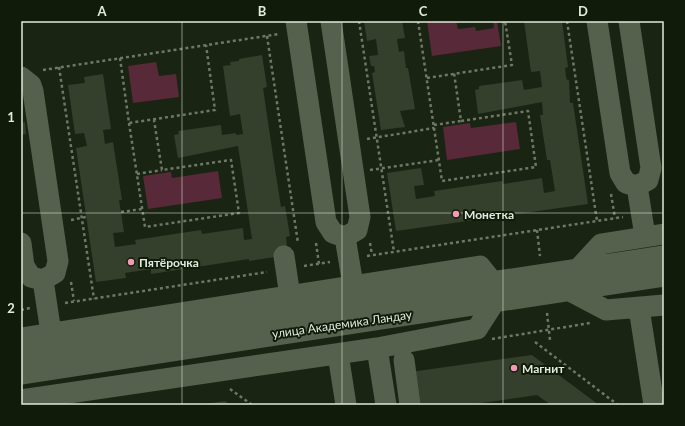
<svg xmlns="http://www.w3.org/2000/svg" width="685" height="426" font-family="Lato,sans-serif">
	<rect width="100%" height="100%" fill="#1a2412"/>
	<path fill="#572939" d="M427,21H456L458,29L475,27L476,31L494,28L493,21H497L501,46L432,56Z
		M156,62L159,76L176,74L179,97L133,103L128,66Z
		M516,122L520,149L447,160L443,127L470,123L471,128Z
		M218,171L222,198L148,209L143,176L171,172L172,178Z"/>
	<path fill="#343f2c" d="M364,21H402L405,38L397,39L399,52L404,51L406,68H408L415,109L400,111L405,127L381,130L372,73L375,72L374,66H371L369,56L378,55L376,39L367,41Z
		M524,21H562L568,67L565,68L566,77L567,80H569L570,103H573L588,204L396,231L387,173L421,168L424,185L414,186L416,199L435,196L434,191L502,181L503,184L542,178L544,193L555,191L550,160H547L540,115H543L542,102L478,114L475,90L479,89V86L522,80L524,90L542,87L540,71L531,72Z
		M262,55L267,87L263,88L273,156L281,207L285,206L290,236L286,237L288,255L249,261V259L151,274V269L125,273L126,278L96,282L76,148L87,146L84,133L75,134L68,85L85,83L84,77L103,74L111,129L103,130L105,144L113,142L122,200H119L124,232L113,233L115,247L136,244L135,240L201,230L202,234L243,228L244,240L252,239L238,146L178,158L174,135L179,134L178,131L221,125L222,135L236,133V135L243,134L240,114L230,116L223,66L231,65L230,62L239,61V59Z
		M25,122L26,134L21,135V123Z
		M532,355L599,405H551L537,395L468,405H415L410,372Z
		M225,401L230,405H205V404Z"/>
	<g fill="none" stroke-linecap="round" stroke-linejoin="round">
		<path stroke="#6f7868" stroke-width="2.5" stroke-dasharray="3 3" stroke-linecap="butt" d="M359,21L394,252
			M418,21L442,181L536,167L528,111L461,121L454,73
			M567,21L597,221
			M267,36L298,243
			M120,58L129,123L215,110L206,45
			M59,67L94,299
			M43,70L279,34
			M427,78L512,65L505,21
			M129,123L145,227L239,213L231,160L162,170L154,120
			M434,125L461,121
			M367,139L434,128
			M370,170L439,160
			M137,174L162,170
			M611,194L615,218
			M121,212L142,209
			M71,220L86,217
			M537,230L540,256
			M316,243L319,264
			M370,243L372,255
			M367,256L623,217
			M304,266L330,262
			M71,282L74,301
			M65,303L267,272
			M21,310L30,308
			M547,313L550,340
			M492,339L590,323
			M535,342L618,405
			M230,389L252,405"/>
		<path stroke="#55614d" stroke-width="21" d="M296,21L326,222L333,233L345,237L357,230L360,217L331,21
			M597,21L620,173L626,183L637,186L648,180L651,168L629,21
			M21,77L31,85L33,91L58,261L55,273L43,280L31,277L24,266L21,243
			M637,186L645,236
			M345,237L353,285
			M284,256L290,296
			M579,268L601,244L664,234
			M43,280L51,333
			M568,290L606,310L664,305
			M639,308L654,405
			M21,338L480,266L493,282
			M377,348L386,405
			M21,353L664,256
			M338,354L346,405
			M404,360L410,405
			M21,374L664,276
			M21,400L377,348L477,329L495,301"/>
	</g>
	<path fill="none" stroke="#e2e9dd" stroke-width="1" stroke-opacity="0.55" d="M182,21V405M342,21V405M503,21V405M21,213H664"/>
	<g fill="#f09ab6" stroke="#111b09" stroke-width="1.5">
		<circle cx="456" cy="214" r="4"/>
		<circle cx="131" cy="262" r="4"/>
		<circle cx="514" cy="368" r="4"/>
	</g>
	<g text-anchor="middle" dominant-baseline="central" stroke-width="4" stroke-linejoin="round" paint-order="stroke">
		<g font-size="12" font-weight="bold" fill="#e2e9dd" stroke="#111b09" text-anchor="start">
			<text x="464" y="214">Монетка</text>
			<text x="139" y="262">Пятёрочка</text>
			<text x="522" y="368">Магнит</text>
		</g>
		<g font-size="12" fill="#e2e9dd" stroke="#111b09">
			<text transform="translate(342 324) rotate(-8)">улица Академика Ландау</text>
		</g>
	</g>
	<rect width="685" height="426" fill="none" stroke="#111b09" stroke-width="44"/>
	<rect x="22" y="22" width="641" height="382" fill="none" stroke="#e2e9dd" stroke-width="1.5"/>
	<g font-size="13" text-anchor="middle" font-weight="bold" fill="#e2e9dd">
		<text x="102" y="16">A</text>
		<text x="262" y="16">B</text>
		<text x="423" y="16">C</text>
		<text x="583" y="16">D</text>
		<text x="11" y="122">1</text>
		<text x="11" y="313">2</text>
	</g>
</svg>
